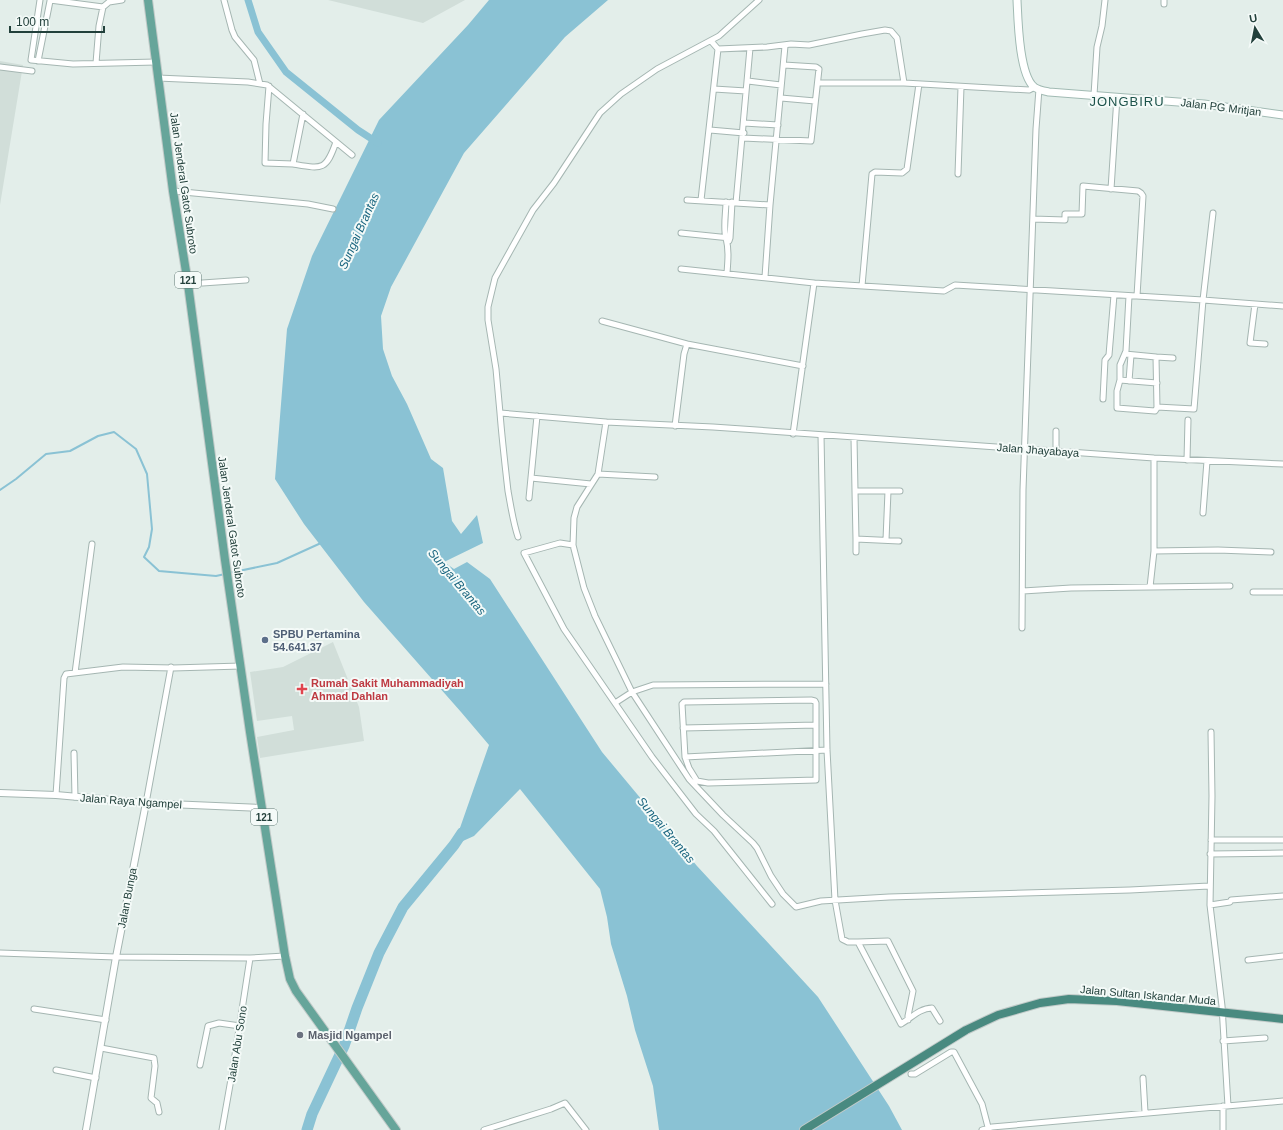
<svg xmlns="http://www.w3.org/2000/svg" width="1283" height="1130" font-family="Helvetica,sans-serif">
	<rect width="100%" height="100%" fill="#e3eeea"/>
	<path fill="#d1ded9" d="M328,0H465L423,23Z
		M0,61L23,65L0,205Z
		M333,642L359,707L364,741L260,758L257,737L294,730L292,716L257,721L250,672L283,667Z"/>
	<path fill="#8ac2d4" d="M489,0H608L565,37L464,153L391,287L381,316L383,349L392,376L407,404L431,459L443,468L452,521L461,534L477,515L483,543L444,562L454,569L467,562L490,579L602,752L697,866L818,997L889,1106L902,1130H659L653,1086L635,1030L627,996L611,944L607,917L600,889L520,789L474,836L454,845L489,745L461,712L364,602L304,524L275,479L287,329L312,256L379,120L468,25Z"/>
	<g fill="none" stroke-linecap="round" stroke-linejoin="round">
		<path stroke="#8ac2d4" stroke-width="2" d="M0,490L16,479L46,454L70,451L98,436L114,432L136,449L147,474L152,529L149,547L144,557L159,571L216,576L225,574
			M229,573L277,563L321,543"/>
		<path stroke="#8ac2d4" stroke-width="7" d="M248,0L258,32L286,72L358,130L378,143"/>
		<path stroke="#8ac2d4" stroke-width="11" d="M307,1130L312,1114L344,1046L357,1008L379,953L403,907L454,845L462,833"/>
		<g stroke="#a5b6b2" stroke-width="7">
			<path id="minor" d="M40,0L31,60L73,64L156,62
				M50,0L103,7
				M224,0L232,30L235,37L254,60L260,84
				M759,0L719,36L657,69L621,94L600,113L554,183L533,210L495,278L488,307V320L496,369L500,413L606,422L713,427L1154,458L1283,464
				M1164,4V0
				M718,49L767,47L791,44L809,45L862,34L885,30L891,31L897,38L904,83L1029,90L1035,87
				M38,61L50,1
				M96,63L99,26L103,7L109,2L122,0
				M0,67L32,71
				M158,78L248,82L267,85L352,155
				M748,81L781,85
				M818,83H904
				M269,86L266,124L265,163L293,164L303,114
				M714,89L746,91
				M1094,95L1097,47L1102,26L1105,0
				M781,98L815,101
				M744,123L778,125
				M710,130L744,133
				M743,138L811,141L819,69L816,67L784,65
				M293,164C322,169 326,171 336,142
				M958,174L961,87
				M1111,189L1117,97
				M173,191L308,204L333,209
				M687,200L770,205
				M701,200L718,49L711,41
				M726,202C726,212 723,228 726,238C729,250 728,260 727,273
				M736,203L750,48
				M1033,219L1065,220V214H1082L1083,186L1138,191L1141,193L1143,196L1137,296
				M681,233L730,238
				M729,241L730,238L732,202
				M681,269L814,283L944,291L955,285L1203,300L1283,306
				M765,277L770,205L785,46
				M188,284L246,280
				M862,286L872,174L875,172L902,173L907,169L919,84
				M1255,304L1250,343L1265,344
				M602,321L687,344L684,354L675,426
				M687,344L803,366
				M1125,354L1156,357L1157,408L1155,411L1117,408V391L1120,380L1157,383
				M1156,357L1173,358
				M1120,380V365L1126,351L1129,296
				M1129,381L1131,355
				M1103,399L1105,360L1109,355L1114,295
				M1157,407L1194,409L1203,300L1213,213
				M500,413C502,439 505,465 508,491C511,507 513,522 518,537
				M606,422L598,474L577,507L574,518L573,545L584,588L595,616L632,692L689,779L723,815L753,843L757,848L771,876L783,894L796,907L821,901L889,897L1130,890L1209,886
				M793,434L814,283
				M821,435L827,750L835,900L842,939L848,942H858L901,1024C911,1018 920,1008 932,1008L940,1021
				M854,438L855,491
				M1056,451V431
				M1187,460L1188,420
				M598,474L655,477
				M531,478L591,484
				M529,498L537,416
				M1203,513L1207,461
				M856,539V552
				M886,540L888,491
				M899,541L856,539L855,491H900
				M573,545L560,543L524,553L564,629L652,757L696,814L714,831L772,904
				M1154,551L1218,550L1271,552
				M1150,587L1154,551V458
				M1023,591L1071,588L1230,586
				M1253,592H1283
				M1022,628L1023,490L1036,129L1039,89
				M75,673L92,544
				M811,700L815,701L816,703V780L708,783L697,781L689,768L685,757L682,704L684,702Z
				M615,703L632,692L653,685L826,684
				M683,728L816,725
				M1211,732L1212,796L1210,905L1222,1006L1228,1106
				M74,753L75,797
				M685,757L827,750
				M56,795L64,678L66,674L123,667L173,668L241,666
				M146,803L171,667
				M1211,840H1283
				M1210,854L1283,853
				M1210,905L1230,902L1231,900L1283,896
				M858,942L888,941L913,991L908,1016V1020
				M0,953L116,957L250,958L285,956
				M1248,960L1283,956
				M34,1009L106,1020
				M1223,1041L1265,1038
				M101,1048L154,1058L155,1066L151,1098L157,1103L159,1112
				M200,1065L208,1026L219,1023L240,1026
				M56,1070L96,1078
				M911,1074H915L951,1052H954L982,1104L988,1127
				M1143,1078L1145,1112
				M1223,1106V1130
				M222,1130L233,1068L250,958
				M484,1130L551,1109L565,1103L586,1130
				M982,1130L992,1127L1283,1101"/>
		</g>
		<g stroke="#a5b6b2" stroke-width="8">
			<path id="tertiary" d="M0,793L56,795L146,803L262,808
				M86,1130L116,957L146,803"/>
		</g>
		<g stroke="#a1bab3" stroke-width="9">
			<path id="secondary" d="M1017,0C1018,20 1019,74 1034,87C1038,90 1044,91 1049,92L1204,104L1283,115"/>
		</g>
		<g stroke="#c1cac8" stroke-width="10">
			<path id="primary" d="M148,0L173,191L188,284L225,560L250,732L285,956L290,979L296,991L396,1130"/>
		</g>
		<g stroke="#c1cac8" stroke-width="10">
			<path id="trunk" d="M804,1130L966,1030L998,1015L1040,1003L1069,999L1117,1001L1283,1019"/>
		</g>
		<use href="#minor" stroke="#fff" stroke-width="5"/>
		<use href="#tertiary" stroke="#fff" stroke-width="6"/>
		<use href="#secondary" stroke="#fff" stroke-width="7"/>
		<use href="#primary" stroke="#66a59a" stroke-width="8"/>
		<use href="#trunk" stroke="#498a80" stroke-width="8"/>
	</g>
	<circle fill="#5c6f8a" stroke="#f4faf8" stroke-width="1.5" cx="265" cy="640" r="4"/>
	<path fill="#e0444e" stroke="#f4faf8" stroke-width="1.5" d="M300 683h4v4h4v4h-4v4h-4v-4h-4v-4h4z"/>
	<circle fill="#6b7280" stroke="#f4faf8" stroke-width="1.5" cx="300" cy="1035" r="4"/>
	<g text-anchor="middle" dominant-baseline="central" stroke-width="4" stroke-linejoin="round" paint-order="stroke">
		<g fill="#f4faf8" stroke="#617874" stroke-width="1">
			<rect x="175" y="272" width="26" height="16" rx="3"/>
			<rect x="251" y="809" width="26" height="16" rx="3"/>
		</g>
		<g font-size="10" font-weight="bold" fill="#22403b">
			<text x="188" y="280">121</text>
			<text x="264" y="817">121</text>
		</g>
		<g font-size="11" fill="#22403b" stroke="#f4faf8">
			<text transform="translate(1221 107) rotate(7)">Jalan PG Mritjan</text>
			<text transform="translate(184 183) rotate(82)">Jalan Jenderal Gatot Subroto</text>
			<text transform="translate(1038 450) rotate(4)">Jalan Jhayabaya</text>
			<text transform="translate(232 527) rotate(82)">Jalan Jenderal Gatot Subroto</text>
			<text transform="translate(131 801) rotate(4)">Jalan Raya Ngampel</text>
			<text transform="translate(127 898) rotate(-79)">Jalan Bunga</text>
			<text transform="translate(1148 995) rotate(5)">Jalan Sultan Iskandar Muda</text>
			<text transform="translate(237 1044) rotate(-81)">Jalan Abu Sono</text>
		</g>
		<g font-size="11" font-weight="bold" fill="#4e5e75" stroke="#f4faf8" text-anchor="start">
			<text x="273" y="634">SPBU Pertamina<tspan x="273" dy="13">54.641.37</tspan></text>
		</g>
		<g font-size="11" font-weight="bold" fill="#be3a42" stroke="#f4faf8" text-anchor="start">
			<text x="311" y="683">Rumah Sakit Muhammadiyah<tspan x="311" dy="13">Ahmad Dahlan</tspan></text>
		</g>
		<g font-size="11" font-weight="bold" fill="#5b616d" stroke="#f4faf8" text-anchor="start">
			<text x="308" y="1035">Masjid Ngampel</text>
		</g>
		<g font-size="12" font-style="italic" fill="#19657f" stroke="#f4faf8">
			<text transform="translate(359 231) rotate(-66)">Sungai Brantas</text>
			<text transform="translate(457 582) rotate(50)">Sungai Brantas</text>
			<text transform="translate(666 830) rotate(50)">Sungai Brantas</text>
		</g>
		<g font-size="13" letter-spacing="1" fill="#1d534b" stroke="#f4faf8">
			<text x="1127" y="101">JONGBIRU</text>
		</g>
	</g>
	<g transform="translate(1255 28) rotate(350)" stroke="#f4faf8" stroke-width="3" paint-order="stroke">
	<path d="M0-3L7 15L0 10L-7 15Z" fill="#22403b"/>
	<text y="-6" font-size="11" font-weight="bold" text-anchor="middle" fill="#22403b">U</text>
	</g>
	<path d="M10 26v6h94v-6" fill="none" stroke="#22403b" stroke-width="2"/>
	<text x="16" y="26" font-size="12" fill="#22403b" stroke="#f4faf8" stroke-width="3" paint-order="stroke">100 m</text>
</svg>
